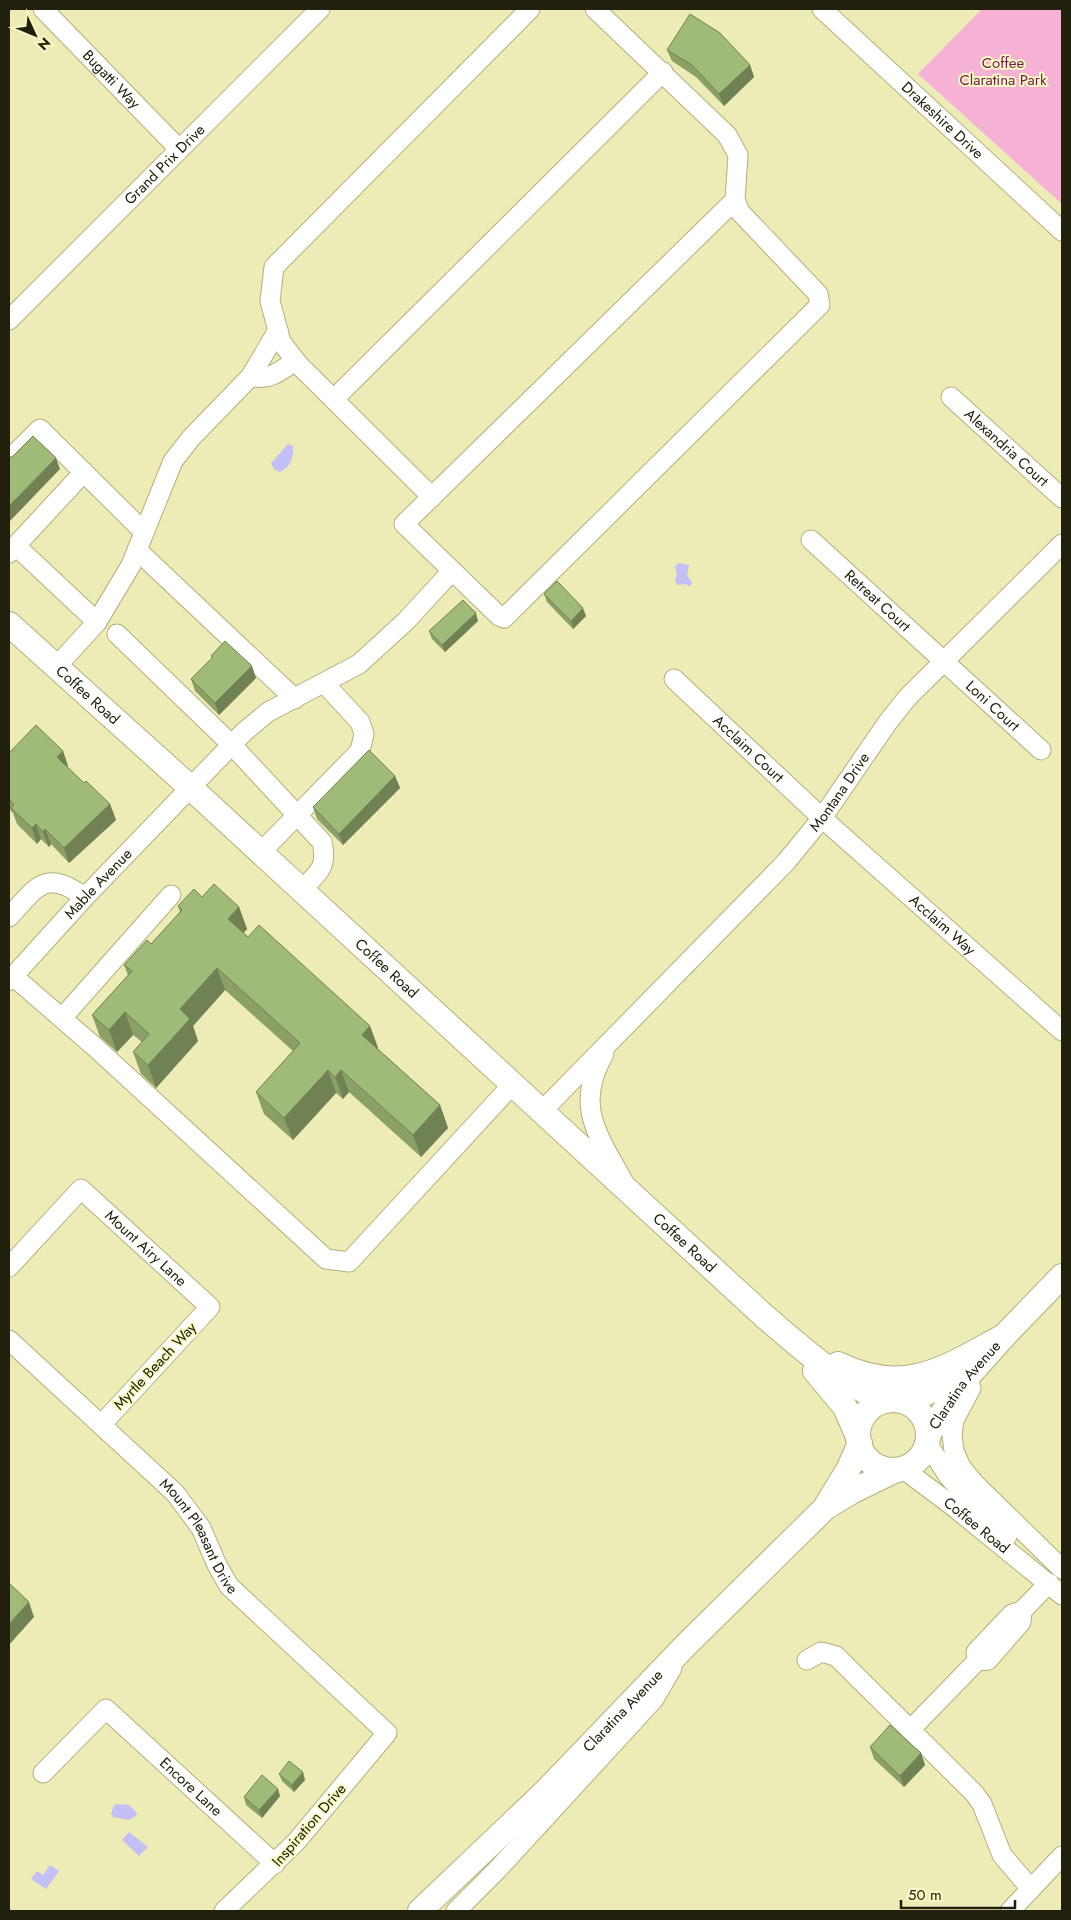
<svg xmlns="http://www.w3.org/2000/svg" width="1071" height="1920" font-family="Jost,sans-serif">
	<rect width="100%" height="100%" fill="#edebb6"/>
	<path fill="#f5b2d5" d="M982,9H1062V204L918,74Z"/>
	<path fill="#c2c0f6" d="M288,444L293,446C294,457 290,469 279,472L274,469L271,463Z
		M678,563L689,565L687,576L692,582L690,587L686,584L678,585L675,582L677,574L675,567Z
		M119,1804L129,1805L137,1813L136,1816L129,1820L113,1817L111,1814L114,1805Z
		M129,1832L148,1847L139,1856L122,1840Z
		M50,1865L59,1871L46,1889L31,1879L37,1871L43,1875Z"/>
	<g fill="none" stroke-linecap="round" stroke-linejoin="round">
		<g stroke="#b2b07d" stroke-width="21">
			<g id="minor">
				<path id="s1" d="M43,9L179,149"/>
				<path d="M595,9L727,135L738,155L735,200L740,212L818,294L820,305L504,618L499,616L404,524L735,200"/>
				<path id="s2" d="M822,9L1062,231"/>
				<path id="s3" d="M9,320L320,9"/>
				<path d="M251,376C268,382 282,370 295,361"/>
				<path id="s4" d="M951,397L1062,498"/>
				<path d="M334,399L663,72"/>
				<path d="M9,460L40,429L144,532"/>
				<path d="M432,497L299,365L281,342L270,301L274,267L530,9"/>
				<path id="s5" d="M811,540L1041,750"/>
				<path d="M16,546L97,622"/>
				<path d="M137,550L295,699"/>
				<path d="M9,553L84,472"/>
				<path d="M117,634L232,745L322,842C328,868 318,873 301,890"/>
				<path d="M56,667L97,622L131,565L173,461L191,438L251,376L278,330"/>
				<path id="s6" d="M674,679L822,818L1062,1031"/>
				<path d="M261,852L360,751L364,734L360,722L324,683"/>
				<path d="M9,917C38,886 44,869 85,897"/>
				<path d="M13,976L96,1048L326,1259L349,1262L512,1085"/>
				<path id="s7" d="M9,981L85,897L244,732L268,712L359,664L406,621L452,571"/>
				<path d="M62,1018L171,895"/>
				<path d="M604,1054C574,1106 598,1135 623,1181"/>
				<path id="s8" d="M541,1112L786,862L822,818L888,722L907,698L1062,544"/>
				<path id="s9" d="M9,1267L81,1189L210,1307L101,1425"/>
				<path id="s10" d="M9,1340L175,1493L201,1528L217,1565L229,1586L387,1733L296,1842L224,1911"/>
				<path d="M971,1388L954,1420L952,1435L954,1451L961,1467L975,1484L1062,1569"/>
				<path d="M927,1443L949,1477L963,1493L1007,1536"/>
				<path id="s11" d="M902,1468L954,1507L1062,1595"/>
				<path d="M807,1660L821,1652L836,1656L974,1793L982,1804L1002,1855L1031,1889"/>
				<path d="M977,1661L976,1652L1012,1614L1022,1611L1049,1583"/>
				<path d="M910,1730L977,1661L988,1660L1021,1622L1022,1611"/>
				<path id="s12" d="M43,1773L106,1709L275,1864"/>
				<path d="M456,1911L498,1869L654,1699L672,1668"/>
				<path d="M1010,1911L1062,1856"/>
			</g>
		</g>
		<g stroke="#b2b07d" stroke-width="26">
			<g id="major">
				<path id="s13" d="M9,624L192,789L763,1315C802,1348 838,1382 886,1401"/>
				<path d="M838,1364C906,1397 944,1368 1004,1336"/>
				<path d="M815,1371L845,1407L858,1437"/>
				<circle cx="893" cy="1435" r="35"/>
				<path d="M905,1402L931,1391L959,1371"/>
				<path id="s14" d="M928,1435L963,1382L1004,1336L1062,1276"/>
				<path d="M827,1504L848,1470L860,1443"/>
				<path id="s15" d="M420,1911L544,1793L686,1645L825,1508L853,1491L896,1470"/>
			</g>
		</g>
		<use href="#minor" stroke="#fff" stroke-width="19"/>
		<use href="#major" stroke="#fff" stroke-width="24"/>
	</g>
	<path fill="#8aa067" d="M667,50L750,65L754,77L724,106L696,77L672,61Z
		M544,594L586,616L573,629L547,602Z
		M478,621L445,652L432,639L429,631Z
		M211,656L256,678L219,715L195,691L191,679L212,658Z
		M63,751L68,766L67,767L84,783L110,804L116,820L69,863L51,844L49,847L41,839L37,844L17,824L13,813L9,809V753Z
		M395,776L400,788L343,845L317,819L313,807Z
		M202,897L239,907L247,929L243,933L370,1026L378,1048V1049L440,1105L448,1128L421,1157L349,1092L343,1099L336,1093L293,1140L264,1114L256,1092L293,1051L225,990L193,1026L198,1041L156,1088L141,1074L133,1052L142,1042L133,1035L117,1052L100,1037L92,1015L128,975L124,965L151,944L180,912L178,906Z
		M870,1747L921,1753L925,1765L904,1787L874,1759Z
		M279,1774L305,1780L294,1792L282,1781Z
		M280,1796L262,1818L246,1805L244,1797Z"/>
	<path fill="#708254" d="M750,65L754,77L724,106L719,94Z
		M56,458L60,469L9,522V506Z
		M583,608L586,616L573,629L571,621Z
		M476,613L478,621L445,652L442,645Z
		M252,666L256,678L219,715L215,703Z
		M63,751L68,766L63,772L57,757Z
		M395,776L400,788L343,845L339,834Z
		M110,804L116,820L69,863L64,848Z
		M36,824L41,839L37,844L32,828Z
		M45,829L51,844L49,847L43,832Z
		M239,907L247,929L236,942L228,919Z
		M217,968L225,990L193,1026L198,1041L156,1088L148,1065L180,1009Z
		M125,1012L133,1035L117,1052L109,1030Z
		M370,1026L378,1048L370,1057L362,1035Z
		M328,1070L336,1093L293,1140L284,1118Z
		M341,1070L349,1092L343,1099L335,1077Z
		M440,1105L448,1128L421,1157L413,1135Z
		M29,1602L34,1617L9,1645V1624Z
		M921,1753L925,1765L904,1787L900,1776Z
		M303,1772L305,1780L294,1792L292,1785Z
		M278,1789L280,1796L262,1818L259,1810Z"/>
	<path fill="#a0ba78" stroke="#708254" d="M690,14L720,33L750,65L719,94L692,65L667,50Z
		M33,436L56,458L9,506V458L13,456Z
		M557,581L583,608L571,621L544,594Z
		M463,600L476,613L442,645L429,631Z
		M225,641L252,666L215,703L191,679L213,657L211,656Z
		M36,725L63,751L57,757L84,783L86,781L110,804L64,848L45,829L43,832L36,824L32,828L11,808L14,805L9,799V753Z
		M369,750L395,776L339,834L313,807Z
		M214,884L239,907L228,919L248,937L259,925L370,1026L362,1035L440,1105L413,1135L341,1070L335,1077L328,1070L284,1118L256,1092L300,1043L217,968L180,1009L190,1019L148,1065L133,1052L149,1034L125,1012L109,1030L92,1015L132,971L124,965L147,940L151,944L182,910L178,906L194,889L202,897Z
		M9,1583L29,1602L9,1624Z
		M890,1725L921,1753L900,1776L870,1747Z
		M289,1761L303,1772L292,1785L279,1774Z
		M262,1775L278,1789L259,1810L244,1797Z"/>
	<g text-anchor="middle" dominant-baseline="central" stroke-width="4" stroke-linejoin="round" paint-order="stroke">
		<g font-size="15" fill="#6a1c4d" stroke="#faf9c3">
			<text x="1003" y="63">Coffee<tspan x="1003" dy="17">Claratina Park</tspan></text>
		</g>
		<g font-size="15" fill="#21200c" stroke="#faf9c3">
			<text stroke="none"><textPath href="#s1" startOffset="98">Bugatti Way</textPath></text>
			<text stroke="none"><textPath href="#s2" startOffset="164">Drakeshire Drive</textPath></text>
			<text stroke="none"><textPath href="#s3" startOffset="220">Grand Prix Drive</textPath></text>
			<text stroke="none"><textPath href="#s4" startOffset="75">Alexandria Court</textPath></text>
			<text stroke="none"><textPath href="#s5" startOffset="90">Retreat Court</textPath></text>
			<text stroke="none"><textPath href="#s13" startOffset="106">Coffee Road</textPath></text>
			<text stroke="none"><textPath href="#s5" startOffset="246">Loni Court</textPath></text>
			<text stroke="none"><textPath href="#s6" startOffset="102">Acclaim Court</textPath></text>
			<text stroke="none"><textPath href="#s8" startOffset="438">Montana Drive</textPath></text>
			<text stroke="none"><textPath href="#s7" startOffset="132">Mable Avenue</textPath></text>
			<text stroke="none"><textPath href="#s6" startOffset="364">Acclaim Way</textPath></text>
			<text stroke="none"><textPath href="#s13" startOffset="511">Coffee Road</textPath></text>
			<text stroke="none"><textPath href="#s13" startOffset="916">Coffee Road</textPath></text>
			<text stroke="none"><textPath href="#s9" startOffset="194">Mount Airy Lane</textPath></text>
			<text transform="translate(155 1366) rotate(-47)">Myrtle Beach Way</text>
			<text stroke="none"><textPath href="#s14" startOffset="62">Claratina Avenue</textPath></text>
			<text stroke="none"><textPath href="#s11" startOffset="94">Coffee Road</textPath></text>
			<text stroke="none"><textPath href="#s10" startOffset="275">Mount Pleasant Drive</textPath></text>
			<text stroke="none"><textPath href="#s15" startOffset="285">Claratina Avenue</textPath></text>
			<text stroke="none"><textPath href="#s12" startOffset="205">Encore Lane</textPath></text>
			<text transform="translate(309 1825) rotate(-49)">Inspiration Drive</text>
		</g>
	</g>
	<rect width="1071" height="1920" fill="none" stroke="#21200c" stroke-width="20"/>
	<g transform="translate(35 35) rotate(134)" stroke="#faf9c3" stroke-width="4" paint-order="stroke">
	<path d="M0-4L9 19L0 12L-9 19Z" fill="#21200c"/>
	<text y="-8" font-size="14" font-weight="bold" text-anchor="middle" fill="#21200c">N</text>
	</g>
	<path d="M901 1900v8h114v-8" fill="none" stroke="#21200c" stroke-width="2.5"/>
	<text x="908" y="1900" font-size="15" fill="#21200c" stroke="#faf9c3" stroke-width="4" paint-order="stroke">50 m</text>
</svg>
